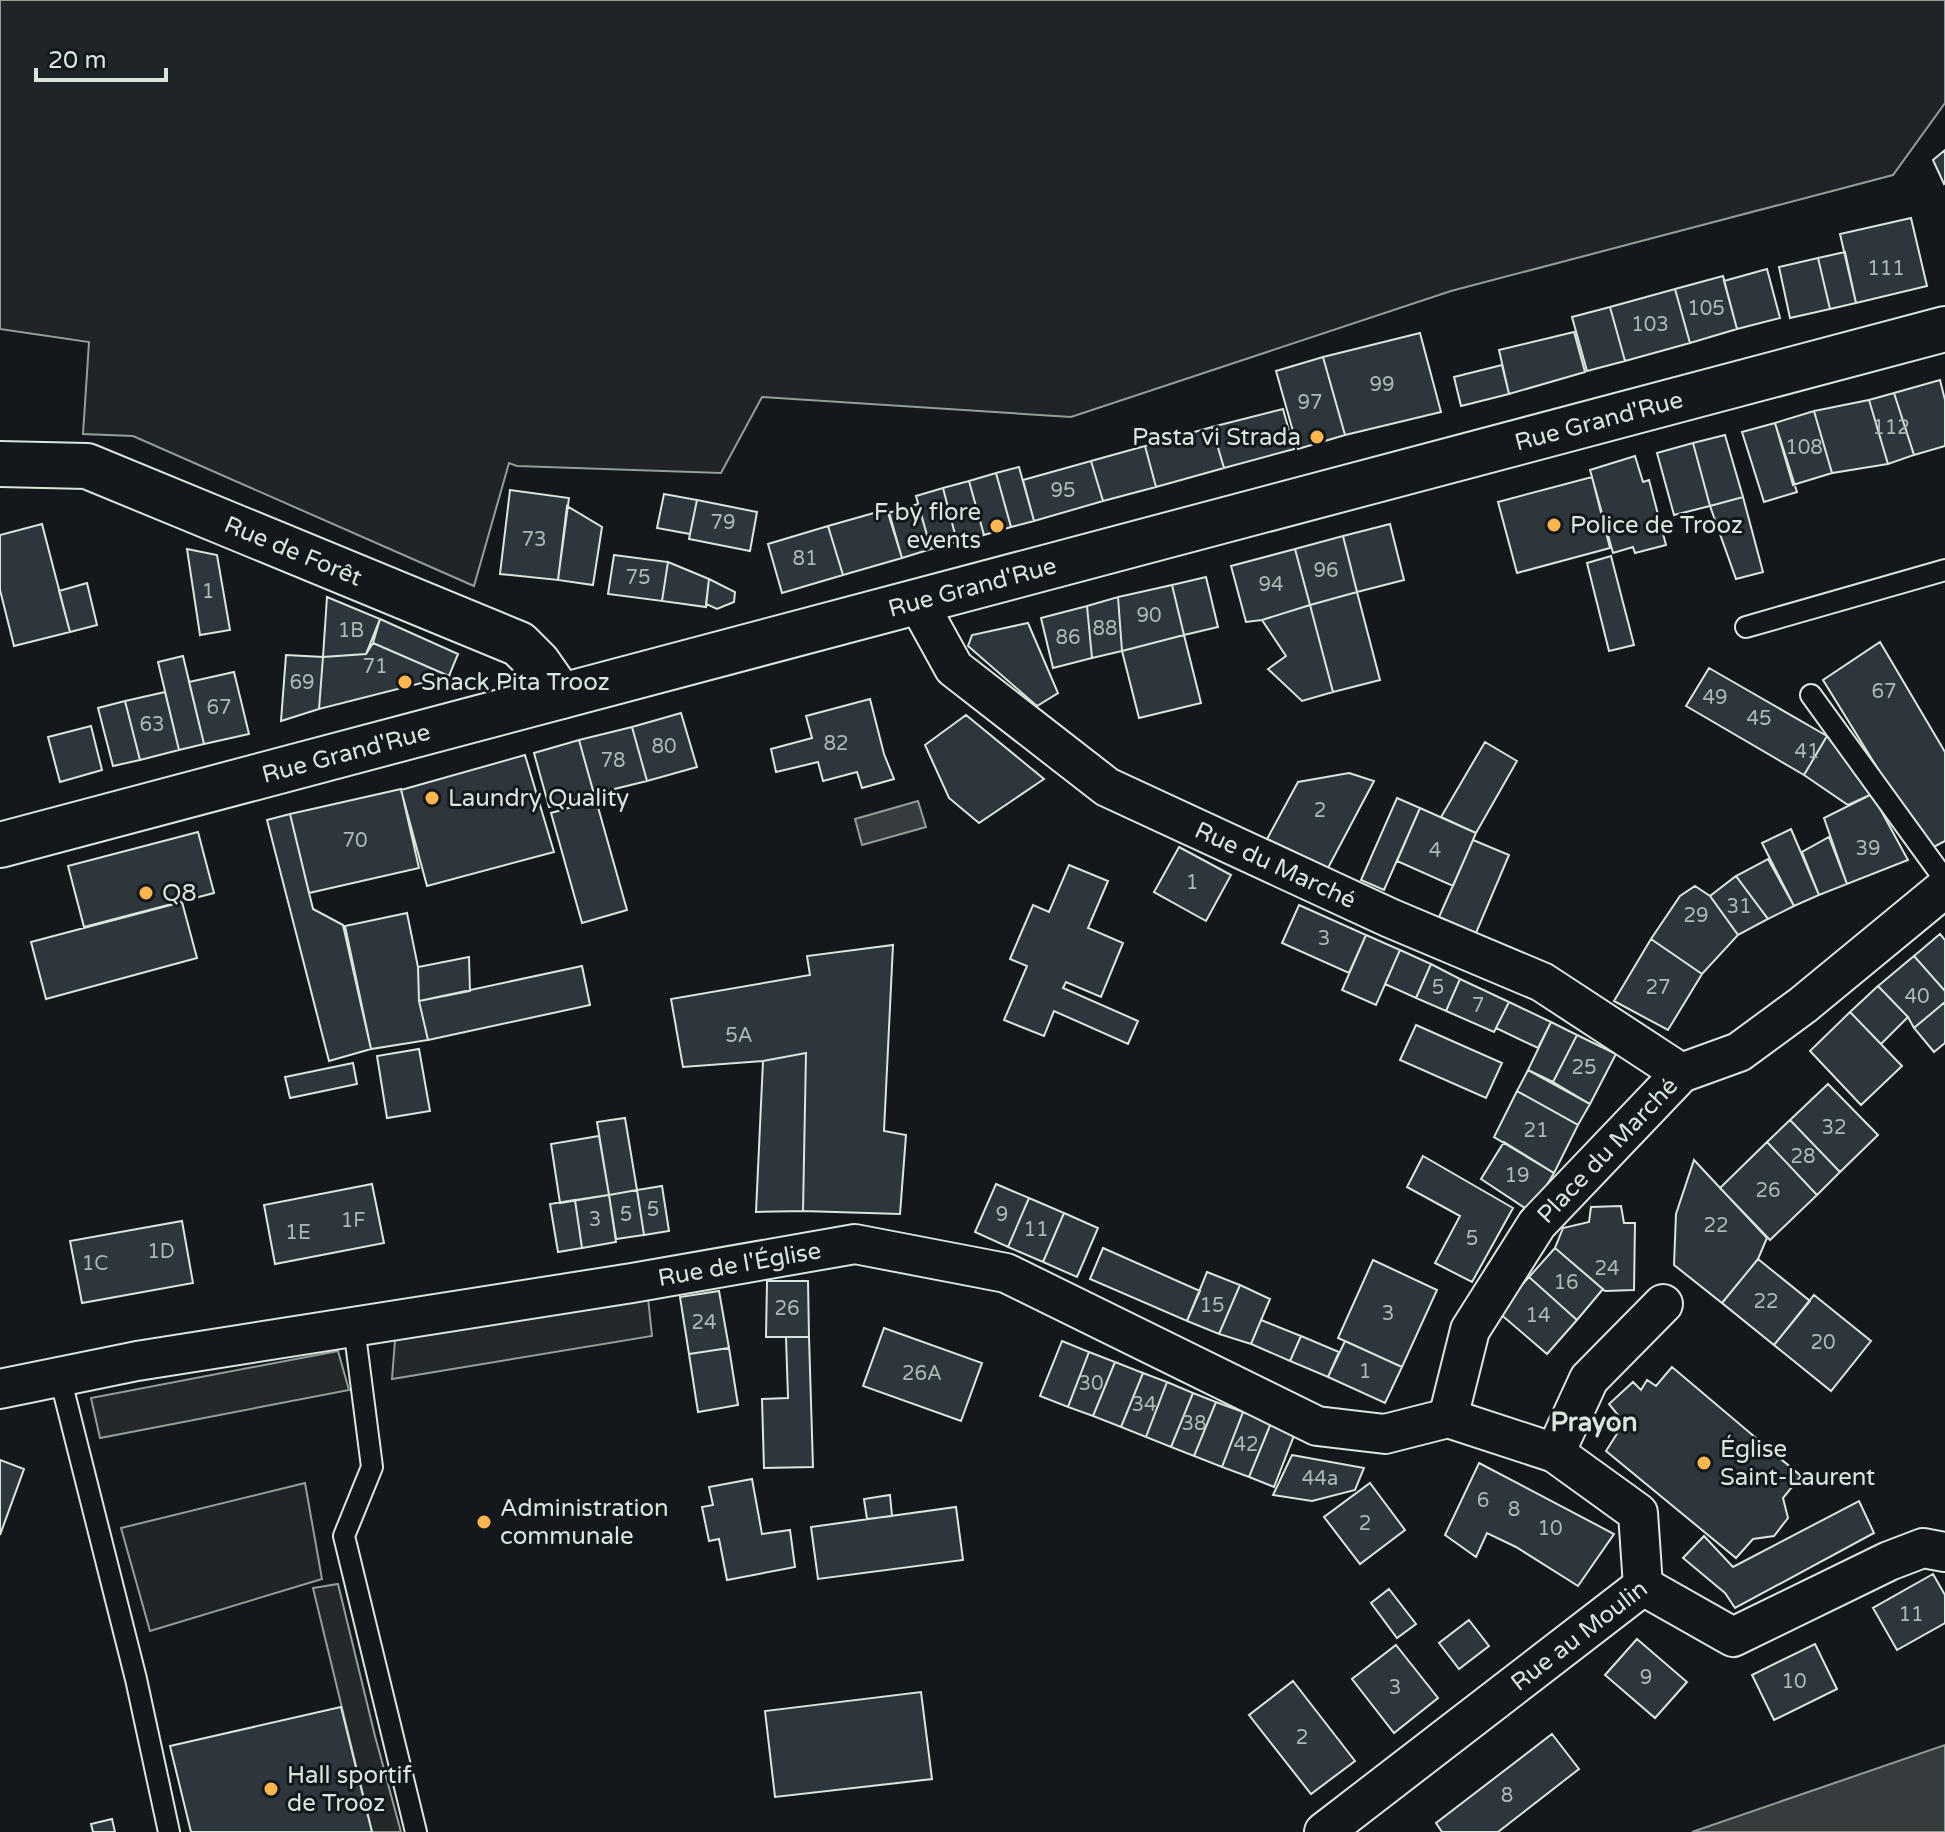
<svg xmlns="http://www.w3.org/2000/svg" width="1945" height="1832" font-family="'Varela Round',sans-serif">
	<rect width="100%" height="100%" fill="#14181c"/>
	<path fill="#202428" stroke="#939e99" stroke-width="2" d="M0,0H1945V103L1893,175L1451,291L1071,417L762,397L721,473L517,466L509,463L474,586L133,436L83,434L89,342L0,329Z
		M305,1483L322,1579L150,1631L121,1528Z"/>
	<path fill="#24282b" stroke="#939e99" stroke-width="2" d="M648,1298L652,1336L392,1379L395,1340Z
		M338,1351L349,1390L100,1438L91,1398Z
		M338,1584L375,1736L401,1832H372L313,1588Z"/>
	<path fill="#363b3e" stroke="#939e99" stroke-width="2" d="M918,801L926,827L862,845L855,819Z
		M1945,1745V1832H1692Z"/>
	<path fill="#2c363c" stroke="#d8e6dc" stroke-width="2" d="M1945,150V183L1944,184L1933,160Z
		M1911,218L1927,286L1856,303L1840,234Z
		M1845,252L1856,303L1830,309L1818,258Z
		M1818,258L1830,309L1790,318L1779,267Z
		M1767,269L1780,318L1737,329L1724,281Z
		M1723,276L1737,329L1690,343L1675,289Z
		M1675,289L1690,343L1625,361L1610,307Z
		M1610,307L1625,361L1587,371L1572,317Z
		M1574,332L1585,372L1509,394L1499,350Z
		M1420,333L1441,412L1345,435L1323,357Z
		M1323,357L1345,435L1298,449L1276,371Z
		M1502,365L1509,394L1461,406L1454,377Z
		M1940,380L1945,400V446L1914,455L1894,393Z
		M1894,393L1914,455L1888,464L1869,400Z
		M1869,400L1888,464L1832,473L1814,411Z
		M1283,409L1294,449L1224,468L1212,427Z
		M1814,411L1832,473L1793,485L1775,423Z
		M1775,423L1797,492L1764,502L1742,432Z
		M1212,427L1224,468L1156,487L1145,446Z
		M1725,435L1743,497L1710,506L1693,443Z
		M1693,443L1710,506L1674,515L1657,453Z
		M1145,446L1156,487L1103,501L1091,461Z
		M1635,456L1643,482L1649,480L1666,545L1635,553L1633,547L1613,553L1590,470Z
		M1091,461L1103,501L1034,521L1023,480Z
		M1019,467L1034,521L1011,527L996,473Z
		M996,473L1011,527L984,535L969,481Z
		M1592,477L1610,548L1517,573L1498,502Z
		M969,481L984,535L957,542L943,488Z
		M943,488L957,542L931,549L916,496Z
		M510,490L569,498L558,580L500,574Z
		M664,494L697,500L690,534L657,528Z
		M1743,497L1763,572L1736,579L1710,506Z
		M697,500L757,512L750,551L689,539Z
		M918,504L931,549L902,558L888,513Z
		M567,506L602,527L593,585L558,580Z
		M888,509L902,558L843,575L828,526Z
		M42,524L70,632L14,646L0,590V535Z
		M1390,524L1404,580L1357,592L1343,536Z
		M828,526L843,575L782,593L768,544Z
		M1343,536L1357,592L1310,605L1295,549Z
		M187,549L217,555L230,630L200,635Z
		M1295,549L1310,605L1262,620L1246,622L1231,566Z
		M614,555L668,562L662,601L608,594Z
		M1611,556L1634,645L1609,651L1587,563Z
		M668,562L709,579L706,607L662,601Z
		M1206,577L1218,627L1184,635L1172,585Z
		M709,579L735,592L734,602L717,609L706,604Z
		M87,583L97,625L70,632L59,591Z
		M1172,585L1184,635L1122,651L1118,597Z
		M1357,592L1380,680L1333,692L1310,605Z
		M327,597L380,619L366,654L323,657Z
		M1118,597L1122,651L1092,658L1087,606Z
		M1310,605L1333,692L1302,701L1268,669L1286,656L1262,620Z
		M1087,606L1092,658L1053,668L1041,618Z
		M380,619L458,654L449,676L373,643Z
		M1028,623L1058,693L1037,706L968,646L972,635Z
		M1184,635L1201,703L1139,718L1122,651Z
		M1880,642L1945,752V841L1928,850L1823,680Z
		M373,643L449,676L319,709L323,657L366,654Z
		M286,655L323,657L319,709L281,721Z
		M183,656L204,744L179,750L158,662Z
		M1709,668L1827,736L1804,775L1686,706Z
		M234,672L249,734L204,744L189,682Z
		M165,692L179,750L140,760L125,701Z
		M870,699L884,754L894,779L862,788L857,772L823,781L818,762L776,772L771,749L812,738L806,716Z
		M125,701L140,760L113,766L98,708Z
		M681,713L697,767L647,781L632,727Z
		M966,715L1044,779L979,823L949,798L925,745Z
		M91,726L102,770L60,782L48,737Z
		M632,727L647,781L594,794L579,740Z
		M1827,736L1872,794L1848,805L1804,775Z
		M579,740L594,794L549,807L534,753Z
		M1485,742L1517,761L1476,833L1441,817Z
		M525,755L554,852L427,886L401,790Z
		M1349,773L1374,781L1328,868L1267,839L1298,782Z
		M401,789L419,868L309,893L290,814Z
		M1872,794L1908,860L1847,884L1824,818Z
		M1397,798L1420,808L1384,890L1361,880Z
		M596,800L627,910L582,923L551,813Z
		M1420,808L1476,833L1453,886L1397,861Z
		M290,814L313,909L343,925L371,1049L329,1061L267,820Z
		M1791,829L1819,895L1794,906L1762,843Z
		M198,832L214,893L84,927L68,866Z
		M1829,837L1847,884L1819,895L1802,852Z
		M1473,840L1509,855L1476,933L1439,917Z
		M1179,847L1231,875L1206,921L1154,892Z
		M1768,859L1794,906L1768,919L1736,876Z
		M1069,865L1108,881L1088,928L1123,943L1101,997L1066,982L1063,988L1138,1021L1128,1044L1054,1011L1044,1036L1004,1020L1027,966L1010,959L1033,905L1049,912Z
		M1736,876L1768,919L1738,935L1710,896Z
		M1695,886L1710,896L1738,935L1702,974L1651,939L1680,896Z
		M182,902L197,958L46,999L31,942Z
		M1299,905L1366,935L1349,973L1282,943Z
		M407,913L418,967L419,1001L428,1040L371,1049L345,926Z
		M1940,934L1945,940V991L1914,956Z
		M1366,935L1400,950L1376,1005L1342,990Z
		M1651,939L1702,974L1668,1030L1614,1001Z
		M893,945L884,1131L906,1135L900,1214L803,1211L806,1053L763,1061L683,1067L671,999L810,975L807,956Z
		M1400,950L1431,964L1416,998L1385,984Z
		M1914,956L1945,991V1002L1914,1028L1908,1017L1878,986Z
		M469,957L470,991L419,1001L418,967Z
		M1431,964L1460,979L1446,1011L1416,998Z
		M582,966L590,1005L428,1040L419,1001Z
		M1460,979L1509,1002L1494,1032L1446,1011Z
		M1878,986L1908,1017L1881,1044L1850,1012Z
		M1509,1002L1551,1022L1538,1048L1496,1028Z
		M1945,1002V1043L1934,1052L1914,1028Z
		M1850,1012L1902,1066L1861,1105L1810,1051Z
		M1551,1022L1577,1035L1553,1082L1528,1070Z
		M1416,1025L1502,1063L1486,1098L1400,1060Z
		M1577,1035L1616,1054L1590,1104L1553,1082Z
		M419,1049L430,1111L387,1118L377,1056Z
		M806,1053L803,1211L756,1212L763,1061Z
		M353,1063L357,1084L290,1098L285,1077Z
		M1528,1070L1590,1104L1578,1125L1517,1091Z
		M1828,1084L1878,1135L1840,1172L1790,1120Z
		M1517,1091L1578,1125L1554,1173L1494,1137Z
		M625,1118L637,1190L609,1195L597,1122Z
		M1790,1120L1840,1172L1817,1195L1767,1142Z
		M599,1136L609,1195L560,1203L551,1144Z
		M1504,1142L1554,1173L1531,1212L1481,1179Z
		M1767,1142L1817,1195L1770,1240L1720,1188Z
		M1423,1156L1513,1208L1472,1282L1435,1263L1460,1216L1407,1187Z
		M1694,1160L1767,1238L1758,1259L1722,1303L1674,1265L1676,1214Z
		M372,1184L384,1243L275,1264L264,1205Z
		M996,1184L1029,1198L1008,1247L975,1232Z
		M662,1186L669,1231L644,1235L637,1190Z
		M637,1190L644,1235L616,1239L609,1195Z
		M609,1195L616,1242L582,1248L575,1200Z
		M1029,1198L1064,1213L1043,1262L1008,1247Z
		M575,1200L582,1248L558,1252L550,1204Z
		M1621,1206L1624,1223H1635L1634,1290L1605,1291L1555,1248L1563,1228L1589,1222L1591,1207Z
		M1064,1213L1098,1228L1077,1277L1043,1262Z
		M182,1221L193,1283L82,1303L70,1241Z
		M1103,1248L1200,1291L1187,1321L1090,1279Z
		M1555,1248L1603,1289L1577,1320L1529,1277Z
		M1758,1259L1810,1301L1774,1345L1722,1303Z
		M1373,1260L1437,1290L1402,1367L1338,1338Z
		M1207,1272L1240,1285L1219,1334L1187,1321Z
		M1529,1277L1577,1320L1547,1354L1498,1312Z
		M767,1281H808L809,1337H766Z
		M1240,1285L1270,1299L1251,1344L1219,1334Z
		M719,1291L729,1348L689,1354L680,1297Z
		M1814,1295L1871,1341L1831,1391L1774,1345Z
		M1261,1320L1301,1336L1290,1361L1251,1344Z
		M884,1328L982,1363L961,1421L863,1386Z
		M1301,1336L1339,1352L1328,1377L1290,1361Z
		M786,1337H809L813,1467L764,1468L762,1399L788,1398Z
		M1062,1341L1089,1352L1068,1407L1040,1396Z
		M1345,1341L1402,1367L1385,1403L1328,1377Z
		M729,1348L738,1405L698,1412L689,1354Z
		M1089,1352L1115,1362L1093,1416L1068,1407Z
		M1115,1362L1143,1373L1121,1427L1093,1416Z
		M1672,1367L1801,1476L1783,1498L1788,1518L1774,1536L1753,1539L1736,1558L1606,1451L1620,1429L1612,1423L1618,1415L1609,1404L1633,1382L1641,1390L1647,1380L1656,1386Z
		M1143,1373L1167,1382L1146,1437L1121,1427Z
		M1167,1382L1193,1393L1171,1447L1146,1437Z
		M1193,1393L1216,1402L1194,1456L1171,1447Z
		M1216,1402L1243,1412L1222,1467L1194,1456Z
		M1243,1412L1271,1423L1249,1477L1222,1467Z
		M1271,1423L1295,1433L1274,1487L1249,1477Z
		M1292,1455L1364,1468L1355,1490L1312,1501L1273,1495Z
		M0,1460L24,1469L0,1535Z
		M1479,1463L1614,1534L1578,1586L1516,1547L1487,1533L1476,1557L1445,1535Z
		M752,1479L762,1534L790,1530L795,1567L727,1580L719,1539L709,1541L702,1507L713,1505L709,1487Z
		M1370,1483L1405,1530L1360,1564L1324,1517Z
		M890,1495L892,1516L867,1519L864,1499Z
		M1859,1501L1874,1533L1735,1608L1725,1593L1683,1558L1704,1536L1733,1567Z
		M956,1507L963,1560L818,1579L811,1527Z
		M1933,1574L1945,1595V1623L1897,1650L1873,1608Z
		M1389,1589L1416,1624L1397,1638L1371,1603Z
		M1469,1620L1489,1646L1459,1669L1439,1643Z
		M1637,1639L1687,1682L1655,1718L1605,1675Z
		M1815,1644L1837,1689L1774,1720L1752,1675Z
		M1396,1645L1438,1698L1394,1733L1352,1679Z
		M1293,1681L1355,1761L1311,1794L1249,1715Z
		M921,1692L932,1779L775,1797L765,1711Z
		M341,1707L372,1832H191L170,1746Z
		M1552,1734L1579,1769L1498,1832H1442L1436,1823Z
		M112,1819L115,1832H93L91,1824Z"/>
	<g fill="none" stroke-linecap="round" stroke-linejoin="round">
		<g stroke="#d8e6dc" stroke-width="24">
			<path id="service" d="M1746,627L1945,570
				M1811,695L1945,880
				M354,1327L372,1467L344,1536L416,1832
				M60,1377L136,1679L169,1832"/>
		</g>
		<g stroke="#d8e6dc" stroke-width="42">
			<g id="minor">
				<path id="s1" d="M917,601L954,668L1107,787L1390,918L1542,982L1681,1073"/>
				<path id="s2" d="M0,1389L137,1361L632,1283L855,1244L1006,1273L1317,1426L1385,1434L1448,1418"/>
				<path id="s3" d="M1448,1418L1470,1330L1537,1224L1681,1073L1739,1052L1803,1005L1945,888"/>
				<path d="M1448,1418L1555,1453L1638,1513L1643,1586"/>
				<path d="M1555,1453L1589,1379L1663,1304"/>
				<path d="M1643,1586L1733,1637L1889,1561L1923,1548L1945,1552"/>
				<path id="s4" d="M1324,1832L1643,1586"/>
			</g>
		</g>
		<g stroke="#d8e6dc" stroke-width="48">
			<g id="tertiary">
				<path id="s5" d="M0,464L87,466L519,644L538,663L561,696"/>
			</g>
		</g>
		<g stroke="#d8e6dc" stroke-width="48">
			<g id="primary">
				<path id="s6" d="M0,845L1945,329"/>
			</g>
		</g>
		<use href="#service" stroke="#14181c" stroke-width="20"/>
		<use href="#minor" stroke="#14181c" stroke-width="38"/>
		<use href="#tertiary" stroke="#14181c" stroke-width="44"/>
		<use href="#primary" stroke="#14181c" stroke-width="44"/>
	</g>
	<g fill="#ffb74d" stroke="#14181c" stroke-width="3">
		<circle cx="1317" cy="437" r="8"/>
		<circle cx="1554" cy="525" r="8"/>
		<circle cx="997" cy="526" r="8"/>
		<circle cx="405" cy="682" r="8"/>
		<circle cx="432" cy="798" r="8"/>
		<circle cx="146" cy="893" r="8"/>
		<circle cx="1704" cy="1463" r="8"/>
		<circle cx="484" cy="1522" r="8"/>
		<circle cx="271" cy="1789" r="8"/>
	</g>
	<g text-anchor="middle" dominant-baseline="central" stroke-width="6" stroke-linejoin="round" paint-order="stroke">
		<g font-size="20" fill="#adbab4">
			<text x="1886" y="269">111</text>
			<text x="1706" y="309">105</text>
			<text x="1650" y="325">103</text>
			<text x="1382" y="385">99</text>
			<text x="1310" y="403">97</text>
			<text x="1891" y="428">112</text>
			<text x="1804" y="448">108</text>
			<text x="1063" y="491">95</text>
			<text x="723" y="523">79</text>
			<text x="534" y="540">73</text>
			<text x="805" y="559">81</text>
			<text x="1326" y="571">96</text>
			<text x="638" y="578">75</text>
			<text x="1271" y="585">94</text>
			<text x="208" y="592">1</text>
			<text x="1149" y="616">90</text>
			<text x="1105" y="629">88</text>
			<text x="351" y="631">1B</text>
			<text x="1068" y="638">86</text>
			<text x="375" y="667">71</text>
			<text x="302" y="683">69</text>
			<text x="1884" y="692">67</text>
			<text x="1715" y="698">49</text>
			<text x="219" y="708">67</text>
			<text x="1759" y="719">45</text>
			<text x="152" y="725">63</text>
			<text x="836" y="744">82</text>
			<text x="664" y="747">80</text>
			<text x="1807" y="752">41</text>
			<text x="613" y="761">78</text>
			<text x="1320" y="811">2</text>
			<text x="355" y="841">70</text>
			<text x="1868" y="849">39</text>
			<text x="1435" y="851">4</text>
			<text x="1192" y="883">1</text>
			<text x="1739" y="907">31</text>
			<text x="1696" y="916">29</text>
			<text x="1324" y="939">3</text>
			<text x="1438" y="988">5</text>
			<text x="1658" y="988">27</text>
			<text x="1917" y="997">40</text>
			<text x="1478" y="1006">7</text>
			<text x="739" y="1036">5A</text>
			<text x="1584" y="1068">25</text>
			<text x="1834" y="1128">32</text>
			<text x="1536" y="1131">21</text>
			<text x="1803" y="1157">28</text>
			<text x="1517" y="1176">19</text>
			<text x="1768" y="1191">26</text>
			<text x="653" y="1210">5</text>
			<text x="626" y="1215">5</text>
			<text x="1002" y="1215">9</text>
			<text x="595" y="1220">3</text>
			<text x="353" y="1221">1F</text>
			<text x="1716" y="1226">22</text>
			<text x="1036" y="1230">11</text>
			<text x="298" y="1233">1E</text>
			<text x="1472" y="1239">5</text>
			<text x="161" y="1252">1D</text>
			<text x="95" y="1264">1C</text>
			<text x="1607" y="1269">24</text>
			<text x="1566" y="1283">16</text>
			<text x="1766" y="1302">22</text>
			<text x="1212" y="1306">15</text>
			<text x="787" y="1309">26</text>
			<text x="1388" y="1314">3</text>
			<text x="1538" y="1316">14</text>
			<text x="704" y="1323">24</text>
			<text x="1823" y="1343">20</text>
			<text x="1365" y="1372">1</text>
			<text x="922" y="1374">26A</text>
			<text x="1091" y="1384">30</text>
			<text x="1144" y="1405">34</text>
			<text x="1194" y="1424">38</text>
			<text x="1246" y="1445">42</text>
			<text x="1320" y="1479">44a</text>
			<text x="1483" y="1501">6</text>
			<text x="1514" y="1510">8</text>
			<text x="1365" y="1524">2</text>
			<text x="1550" y="1529">10</text>
			<text x="1911" y="1615">11</text>
			<text x="1646" y="1678">9</text>
			<text x="1794" y="1682">10</text>
			<text x="1395" y="1688">3</text>
			<text x="1302" y="1738">2</text>
			<text x="1507" y="1796">8</text>
		</g>
		<g font-size="24" fill="#d8e6dc" stroke="#14181c">
			<text stroke="none"><textPath href="#s6" startOffset="1654">Rue Grand'Rue</textPath></text>
			<text stroke="none"><textPath href="#s5" startOffset="310">Rue de Forêt</textPath></text>
			<text stroke="none"><textPath href="#s6" startOffset="1006">Rue Grand'Rue</textPath></text>
			<text stroke="none"><textPath href="#s6" startOffset="358">Rue Grand'Rue</textPath></text>
			<text stroke="none"><textPath href="#s1" startOffset="456">Rue du Marché</textPath></text>
			<text stroke="none"><textPath href="#s3" startOffset="318">Place du Marché</textPath></text>
			<text stroke="none"><textPath href="#s2" startOffset="750">Rue de l'Église</textPath></text>
			<text stroke="none"><textPath href="#s4" startOffset="322">Rue au Moulin</textPath></text>
		</g>
		<g font-size="24" fill="#d8e6dc" stroke="#14181c" text-anchor="start">
			<text x="1301" y="437" text-anchor="end">Pasta vi Strada</text>
			<text x="981" y="512" text-anchor="end">F by flore<tspan x="981" dy="28">events</tspan></text>
			<text x="1570" y="525">Police de Trooz</text>
			<text x="421" y="682">Snack Pita Trooz</text>
			<text x="448" y="798">Laundry Quality</text>
			<text x="162" y="893">Q8</text>
			<text x="1720" y="1449">Église<tspan x="1720" dy="28">Saint-Laurent</tspan></text>
			<text x="500" y="1508">Administration<tspan x="500" dy="28">communale</tspan></text>
			<text x="287" y="1775">Hall sportif<tspan x="287" dy="28">de Trooz</tspan></text>
		</g>
		<g font-size="26" font-weight="bold" fill="#d8e6dc" stroke="#14181c">
			<text x="1594" y="1422">Prayon</text>
		</g>
	</g>
	<path d="M36 68v12h130v-12" fill="none" stroke="#d8e6dc" stroke-width="4"/>
	<text x="48" y="68" font-size="24" fill="#d8e6dc" stroke="#14181c" stroke-width="6" paint-order="stroke">20 m</text>
</svg>
